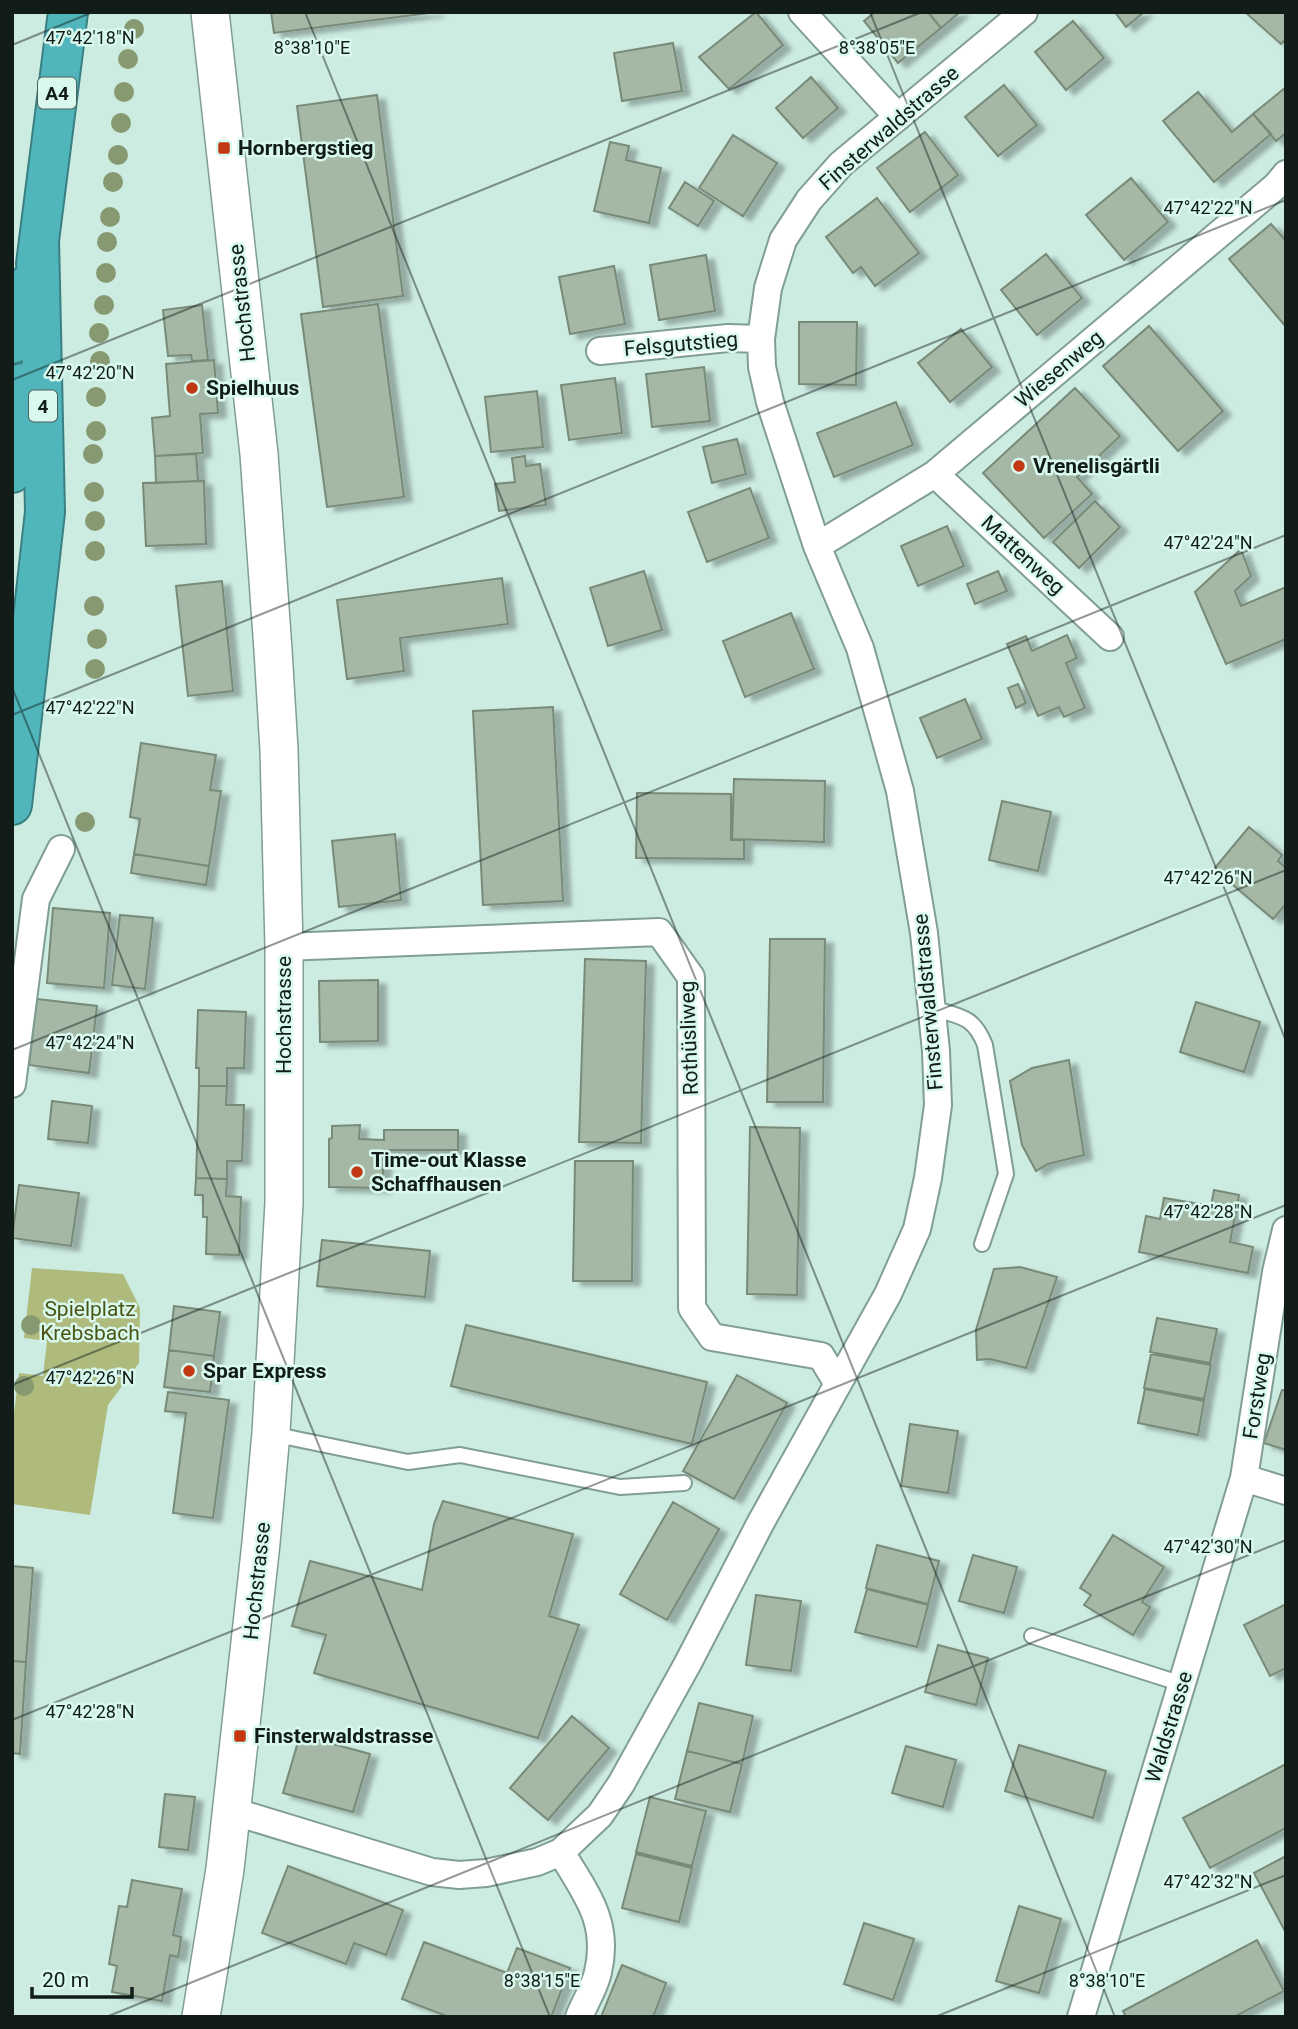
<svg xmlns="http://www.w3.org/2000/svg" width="1298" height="2029" font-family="Roboto,sans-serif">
	<defs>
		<filter id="shadow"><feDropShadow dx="8" dy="4.5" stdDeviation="2" flood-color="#0004"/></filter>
	</defs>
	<rect width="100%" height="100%" fill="#ccebe1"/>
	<path fill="#aebb7d" d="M32,1268L123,1274L140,1308L139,1363L108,1405L90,1515L12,1504V1429L19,1373L43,1376L47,1341L24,1338Z"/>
	<path fill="#a4b8a5" stroke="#788a78" stroke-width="2" filter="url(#shadow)" d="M271,12H437L274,33Z
		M756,12L783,45L729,89L699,57Z
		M875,12H928L941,28L898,63L864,21Z
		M928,12H960L941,28Z
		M1115,12H1144L1126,27Z
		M1245,12H1286V39L1281,44Z
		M1073,21L1104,58L1066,90L1035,52Z
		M673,43L682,91L622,101L614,53Z
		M811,77L838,108L803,138L776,108Z
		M1004,85L1037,125L998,156L965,117Z
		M1286,87V133L1276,141L1253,114Z
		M1198,92L1232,132L1253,114L1271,134L1214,182L1163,121Z
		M377,95L403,296L323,307L297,106Z
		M925,132L958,175L910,212L877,168Z
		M733,135L777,163L743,216L699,188Z
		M610,142L629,146L626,160L661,168L649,223L594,211Z
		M1131,178L1168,222L1124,260L1086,215Z
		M685,182L714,201L698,226L669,208Z
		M877,198L919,253L875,286L861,267L853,273L826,237Z
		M1271,224L1286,241V327L1229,259Z
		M1046,254L1082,298L1037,335L1001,290Z
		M706,255L715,311L659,320L650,265Z
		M614,266L625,324L570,334L559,277Z
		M378,304L404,497L327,507L301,314Z
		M202,305L208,360L192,361L191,355L168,356L163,310Z
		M799,322H857L856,385L799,384Z
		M1149,326L1223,411L1178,451L1103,366Z
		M961,329L992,367L950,402L918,363Z
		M214,360L218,413L200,414L203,453L155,456L152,418L170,416L166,364Z
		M704,367L710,421L652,427L646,374Z
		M615,378L622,433L569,440L561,385Z
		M1075,388L1120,436L1077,477L1092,494L1044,538L983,473Z
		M537,391L543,447L491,452L485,397Z
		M896,402L913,445L834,477L817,433Z
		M737,439L746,474L712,483L703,447Z
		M196,454L198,481L156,483L155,456Z
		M525,456L526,466L540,464L546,505L499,511L495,484L515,482L512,458Z
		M204,481L206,544L146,546L143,483Z
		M750,488L769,538L707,562L688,512Z
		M1095,501L1120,527L1079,568L1053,542Z
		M947,526L964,566L918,586L901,546Z
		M1241,549L1251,576L1235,591L1241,606L1286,587V639L1226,664L1195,592Z
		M644,571L662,630L608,646L590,588Z
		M998,571L1007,591L975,604L967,584Z
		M502,578L508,624L400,638L404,671L347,679L337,600Z
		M222,581L233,691L188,696L176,586Z
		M791,613L814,669L745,697L723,641Z
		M1067,635L1077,658L1066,663L1085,708L1064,717L1059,707L1038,716L1007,644L1026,636L1032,651Z
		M1018,684L1026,703L1016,708L1008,688Z
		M965,699L982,739L937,758L920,718Z
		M553,707L563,901L483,905L473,711Z
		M141,743L216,755L210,790L221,791L209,866L134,854L140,819L130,817Z
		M734,779L825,781L824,842L732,839Z
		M637,793L731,794V840H744V859L636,858Z
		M1002,801L1051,812L1038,871L989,860Z
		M1249,827L1282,855L1278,861L1286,868V904L1273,919L1214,869Z
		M395,834L401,900L339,907L332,841Z
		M134,854L209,866L206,885L131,873Z
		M53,908L110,913L104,988L47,983Z
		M120,915L153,918L145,989L112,985Z
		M770,939H825L823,1102H767Z
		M585,959L646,961L641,1143L579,1142Z
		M378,980V1041L320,1042L319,981Z
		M37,999L97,1006L89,1073L29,1065Z
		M1196,1002L1260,1022L1244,1072L1180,1052Z
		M198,1010L246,1012L244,1068H227V1086H199V1068H196Z
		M1069,1060L1084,1155L1048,1164L1036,1171L1022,1145L1010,1081L1032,1068Z
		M199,1086H227L226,1105H244L242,1161H227V1179L196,1178Z
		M52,1101L92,1106L88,1143L48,1139Z
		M360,1125L359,1139L384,1140V1130H458V1150H383V1188L329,1187V1139L332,1138V1126Z
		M750,1127L800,1128L797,1295L747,1294Z
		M575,1161H633L632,1281H573Z
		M196,1178L227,1179L226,1196L241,1197L239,1255L206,1254L207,1217H203V1195H195Z
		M19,1185L79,1193L71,1246L12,1238Z
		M1214,1190L1239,1195L1230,1242L1253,1247L1248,1273L1139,1252L1146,1216L1160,1219L1164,1198L1211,1206Z
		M322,1240L430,1251L425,1297L317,1286Z
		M1020,1267L1057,1277L1026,1368L990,1359L977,1360L976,1330L994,1269Z
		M174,1306L220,1312L214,1356L169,1350Z
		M1157,1318L1217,1329L1210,1363L1150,1352Z
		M466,1325L707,1382L692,1444L451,1386Z
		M169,1350L214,1356L210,1392L164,1387Z
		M1151,1354L1211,1365L1204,1399L1144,1388Z
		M737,1375L787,1403L734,1499L683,1471Z
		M1145,1389L1204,1401L1198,1435L1138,1423Z
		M1282,1390L1286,1391V1450L1264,1443Z
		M168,1392L229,1400L213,1518L173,1513L186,1413L165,1411Z
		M910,1424L958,1431L948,1493L901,1486Z
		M443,1501L573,1534L549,1616L579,1625L538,1738L314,1673L326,1635L292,1626L310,1561L422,1590L434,1524Z
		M673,1502L719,1529L667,1620L620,1594Z
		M1113,1535L1164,1567L1142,1602L1150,1607L1133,1635L1084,1605L1091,1595L1080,1588Z
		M877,1545L939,1561L928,1604L866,1588Z
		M973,1555L1017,1567L1004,1613L959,1601Z
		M12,1566L33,1568L26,1662L12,1661Z
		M867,1589L928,1605L917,1647L855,1632Z
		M756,1595L801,1601L791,1671L746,1665Z
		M1286,1604V1668L1270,1676L1244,1625Z
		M938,1645L988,1658L976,1705L925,1692Z
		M12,1661L26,1662L20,1754L12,1753Z
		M699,1703L753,1716L742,1764L687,1751Z
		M572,1716L609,1748L548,1820L510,1788Z
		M300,1735L370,1754L353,1812L283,1793Z
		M1019,1745L1106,1771L1093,1818L1005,1791Z
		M906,1746L956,1760L943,1807L892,1793Z
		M687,1751L742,1764L730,1812L675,1799Z
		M1286,1764V1828L1210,1868L1183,1818Z
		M165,1794L195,1797L188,1850L159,1847Z
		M650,1797L706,1811L692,1866L636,1852Z
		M636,1854L692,1868L679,1922L622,1908Z
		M1286,1856V1933L1254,1873Z
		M288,1866L403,1910L386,1955L354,1943L346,1964L262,1933Z
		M132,1880L182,1889L173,1935L181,1937L180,1947L178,1957L170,1955L162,2001L112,1992L117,1966L109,1964L119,1906L127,1907Z
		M1019,1906L1061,1919L1039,1993L996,1981Z
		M864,1923L914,1939L893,2000L844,1984Z
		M1257,1940L1284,1991L1234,2017H1126L1123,2011Z
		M424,1942L507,1973L517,1948L570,1968L551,2017H449L402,1999Z
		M622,1965L666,1983L653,2017H601Z"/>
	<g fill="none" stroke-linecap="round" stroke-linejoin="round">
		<g stroke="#819e95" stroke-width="18">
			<path id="lane" d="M932,1008C960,1017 973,1015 985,1045L1006,1174L982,1244
				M272,1434L408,1462L460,1455L620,1487L684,1483
				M1032,1636L1182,1684"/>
		</g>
		<g stroke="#819e95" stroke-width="30">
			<path id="street" d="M802,12L898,117
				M600,351L728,338L761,339
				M935,474L1110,637
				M817,546L935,474L1276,186L1286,174
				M284,947L659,932L691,977L692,1308L712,1337L821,1356L838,1384
				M12,1084L36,899L61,849
				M1244,1478L1276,1272L1286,1230
				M232,1811L432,1872L459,1875L486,1873L537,1862L561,1852L600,1815L621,1784L688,1663L761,1522L888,1294L917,1229L928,1178L938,1105L936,1051L924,933L900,791L860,648L817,546L770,402L762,367L761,339L768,288L783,240L809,200L841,164L1024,12
				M561,1852C585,1893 610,1921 598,1972C595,1987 585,2002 579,2017
				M1081,2017L1244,1478L1286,1491"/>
		</g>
		<g stroke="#819e95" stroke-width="40">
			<path id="secondary" d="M201,2017L225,1869L261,1543L271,1433L284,1203V947L279,750L273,650L259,454L210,12"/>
		</g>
		<g stroke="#3a8083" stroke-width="42">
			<path id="highway" d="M36,264L68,12
				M12,344L27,285
				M12,473L23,383
				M12,805L45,512L39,239"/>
		</g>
		<use href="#lane" stroke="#fff" stroke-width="14"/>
		<use href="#street" stroke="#fff" stroke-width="26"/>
		<use href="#secondary" stroke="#fff" stroke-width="37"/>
		<use href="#highway" stroke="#50b6bc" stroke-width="38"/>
	</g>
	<g fill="#869970">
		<circle cx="134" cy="29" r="10"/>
		<circle cx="128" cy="59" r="10"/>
		<circle cx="124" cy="92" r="10"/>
		<circle cx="121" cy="123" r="10"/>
		<circle cx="118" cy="155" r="10"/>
		<circle cx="113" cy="182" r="10"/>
		<circle cx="110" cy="217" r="10"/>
		<circle cx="107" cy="242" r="10"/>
		<circle cx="106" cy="273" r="10"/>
		<circle cx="104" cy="305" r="10"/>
		<circle cx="99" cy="333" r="10"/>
		<circle cx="100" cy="361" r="10"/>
		<circle cx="96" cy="397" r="10"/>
		<circle cx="96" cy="431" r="10"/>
		<circle cx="93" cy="454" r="10"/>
		<circle cx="94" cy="492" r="10"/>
		<circle cx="95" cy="521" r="10"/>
		<circle cx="95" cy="551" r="10"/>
		<circle cx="94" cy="606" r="10"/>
		<circle cx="97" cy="639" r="10"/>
		<circle cx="95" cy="669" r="10"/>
		<circle cx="85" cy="822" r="10"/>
		<circle cx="31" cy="1325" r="10"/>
		<circle cx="24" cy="1386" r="10"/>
	</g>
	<path fill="none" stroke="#121d1a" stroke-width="2" stroke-opacity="0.45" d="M305,12L1115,2017M870,12L1286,1041M12,45L93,12M12,380L922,12M12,687L550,2017M12,715L1286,200M12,1050L1286,535M12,1385L1286,870M12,1720L1286,1205M106,2017L1286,1540M935,2017L1286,1875"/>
	<g fill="#c23813" stroke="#d9f8ee" stroke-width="2.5">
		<rect x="217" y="141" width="14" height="14" rx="3.5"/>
		<circle cx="192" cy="388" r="7"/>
		<circle cx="1019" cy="466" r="7"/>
		<circle cx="357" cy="1172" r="7"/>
		<circle cx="189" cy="1371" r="7"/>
		<rect x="233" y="1729" width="14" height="14" rx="3.5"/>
	</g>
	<g text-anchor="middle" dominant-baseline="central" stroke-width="5" stroke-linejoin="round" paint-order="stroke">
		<g fill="#d9f8ee" stroke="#4e5f5a" stroke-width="2">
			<rect x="38" y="77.5" width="38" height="31" rx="5"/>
			<rect x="29" y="390.5" width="28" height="31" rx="5"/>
		</g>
		<g font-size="19" font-weight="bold" fill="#121d1a">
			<text x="57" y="93">A4</text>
			<text x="43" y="406">4</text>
		</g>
		<g font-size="21" fill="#121d1a" stroke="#d9f8ee">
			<text transform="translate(889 128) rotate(-41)">Finsterwaldstrasse</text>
			<text transform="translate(242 303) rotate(-96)">Hochstrasse</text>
			<text transform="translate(681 344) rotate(-5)">Felsgutstieg</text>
			<text transform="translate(1059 369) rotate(-40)">Wiesenweg</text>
			<text transform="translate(1023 555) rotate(43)">Mattenweg</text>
			<text transform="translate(928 1002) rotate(-95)">Finsterwaldstrasse</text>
			<text transform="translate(284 1015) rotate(-90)">Hochstrasse</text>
			<text transform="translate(689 1038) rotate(-92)">Rothüsliweg</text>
			<text transform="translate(1257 1396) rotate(-81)">Forstweg</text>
			<text transform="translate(257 1581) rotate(-84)">Hochstrasse</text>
			<text transform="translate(1169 1727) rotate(-73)">Waldstrasse</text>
		</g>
		<g font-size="21" font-weight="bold" fill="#121d1a" stroke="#d9f8ee" text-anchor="start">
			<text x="238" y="148">Hornbergstieg</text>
			<text x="206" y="388">Spielhuus</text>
			<text x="1033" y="466">Vrenelisgärtli</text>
			<text x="371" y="1160">Time-out Klasse<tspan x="371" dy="24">Schaffhausen</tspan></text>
			<text x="203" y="1371">Spar Express</text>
			<text x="254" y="1736">Finsterwaldstrasse</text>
		</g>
		<g font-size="21" fill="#4c5614" stroke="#d9f8ee">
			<text x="90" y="1309">Spielplatz<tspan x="90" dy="24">Krebsbach</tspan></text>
		</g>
	</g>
	<g font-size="18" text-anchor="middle" fill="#121d1a" stroke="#d9f8ee" stroke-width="5" stroke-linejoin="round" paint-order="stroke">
		<text x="90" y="44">47°42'18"N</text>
		<text x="312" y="54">8°38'10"E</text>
		<text x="877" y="54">8°38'05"E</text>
		<text x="1208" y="214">47°42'22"N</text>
		<text x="90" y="379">47°42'20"N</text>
		<text x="1208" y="549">47°42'24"N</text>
		<text x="90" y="714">47°42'22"N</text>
		<text x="1208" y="884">47°42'26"N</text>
		<text x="90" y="1049">47°42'24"N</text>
		<text x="1208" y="1218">47°42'28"N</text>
		<text x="90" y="1384">47°42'26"N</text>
		<text x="1208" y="1553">47°42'30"N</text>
		<text x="90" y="1718">47°42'28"N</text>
		<text x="1208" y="1888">47°42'32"N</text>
		<text x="542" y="1987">8°38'15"E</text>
		<text x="1107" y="1987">8°38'10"E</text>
	</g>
	<rect width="1298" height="2029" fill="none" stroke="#121d1a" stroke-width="28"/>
	<path d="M32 1987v10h100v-10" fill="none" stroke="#121d1a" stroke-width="3.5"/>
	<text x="42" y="1987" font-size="21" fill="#121d1a" stroke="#d9f8ee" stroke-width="5" paint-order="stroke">20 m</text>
</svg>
